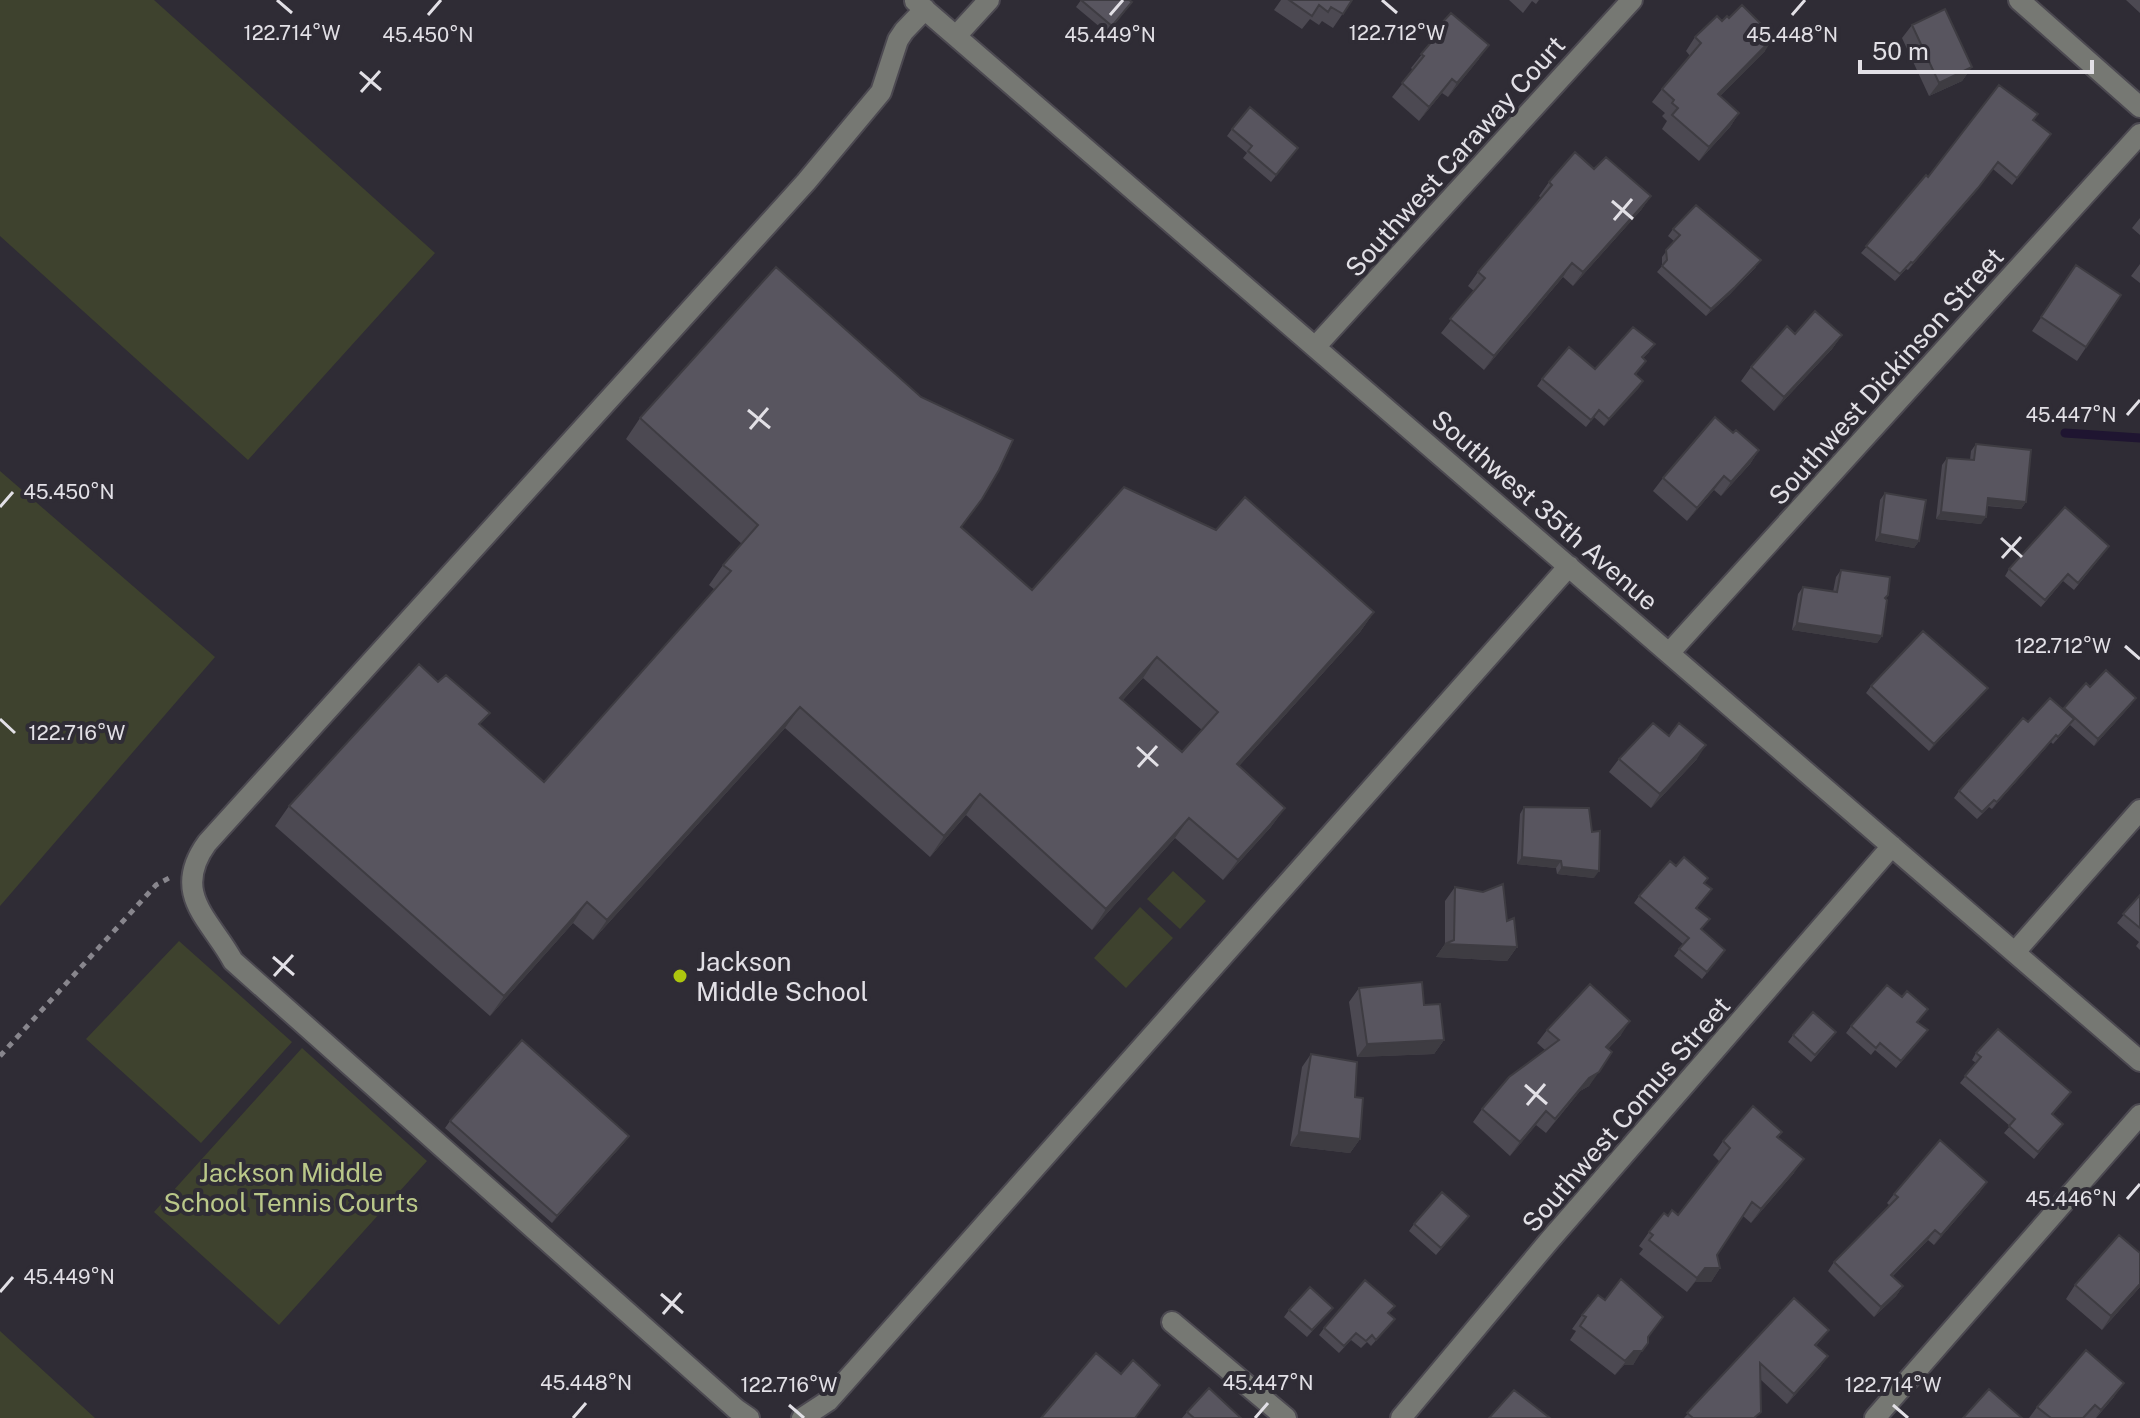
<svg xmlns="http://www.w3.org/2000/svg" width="2140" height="1418" font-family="'Public Sans',sans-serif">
	<rect width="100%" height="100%" fill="#2f2c35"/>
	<path fill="#3e422e" d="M0,0H154L435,253L248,460L0,236Z
		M0,471L215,657L0,906Z
		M1173,871L1206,901L1180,929L1147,899Z
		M1140,907L1173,938L1126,988L1094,958Z
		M179,941L292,1042L201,1143L86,1039Z
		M302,1048L427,1161L279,1325L154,1212Z
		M0,1331L95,1418H0Z"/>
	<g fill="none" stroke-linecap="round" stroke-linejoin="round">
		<path stroke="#1f1531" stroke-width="9" d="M2065,433L2140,438"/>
		<g stroke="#4c4951" stroke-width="24">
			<path id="minor" d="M2019,0L2140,107
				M915,1L2140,1061
				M956,36L989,0
				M1316,346L1632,0
				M1670,652L2140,134
				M2015,952L2140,810
				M1172,1322L1286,1418
				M749,1418L736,1409L233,961C211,920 170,894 207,843L806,182L881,92L898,40L904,31L925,9
				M802,1418L828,1401L844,1383L1569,566
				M1401,1418L1549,1241L1892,846
				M1875,1418L2140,1115"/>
		</g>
		<path stroke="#88868d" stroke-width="5" stroke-dasharray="6 6" stroke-linecap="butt" d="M0,1056L156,885L169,878"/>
		<use href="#minor" stroke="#767873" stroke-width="20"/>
	</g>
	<path fill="#4c4952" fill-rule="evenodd" d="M1081,0L1127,9L1107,33L1076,7Z
		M1281,0H1352L1333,28L1322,21L1319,25L1310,19L1302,29L1274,10Z
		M1509,0H1539L1536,4L1532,1L1523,13Z
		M2126,0H2140V13Z
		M1722,21L1765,51L1720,96L1739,113L1730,127L1699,161L1662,129L1667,121L1662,116L1665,113L1652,102L1662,89L1690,56L1686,51L1695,37Z
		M1912,25L1972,67L1962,81L1929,96L1902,38Z
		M1439,26L1479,59L1448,97L1442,93L1419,121L1392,97L1413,70L1411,68L1430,44L1429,40Z
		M1232,129L1298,148L1271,182L1243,158L1247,153L1227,136Z
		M2051,134L2012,185L1993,169L1973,195L1908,270L1906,269L1895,281L1861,253L1928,177Z
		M1594,169L1651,196L1641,210L1573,286L1563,277L1484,370L1441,333L1474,291L1468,286L1478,272L1541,198L1539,196L1549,182Z
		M2140,218V235L2132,228Z
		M1673,229L1756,267L1730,294L1706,316L1657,272L1662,266V257L1674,241L1668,236Z
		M2140,264V283L2131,276Z
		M2076,265L2121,295L2077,361L2032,331Z
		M1842,335L1832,349L1774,411L1741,381L1751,367Z
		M1650,351L1643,358L1636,375L1643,381L1604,426L1594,417L1586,427L1537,386L1542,379L1595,369Z
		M640,418L962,528L1032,590L1374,612L1360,632L1239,766L1285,808L1270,828L1223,880L1175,838L1092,930L966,815L930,857L785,728L593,940L573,923L490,1016L275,826L289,806L544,782L715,590L709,585L723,565L742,544L626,439ZM1143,678L1202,730L1182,752L1123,700Z
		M1733,433L1759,450L1750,464L1721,496L1714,490L1687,521L1653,491L1663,478Z
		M1976,444L2026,502L2021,509L1987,506L1981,524L1936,519L1942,465L1947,458L1970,460L1971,451Z
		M1885,493L1919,541L1914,548L1875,541L1880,500Z
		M2104,553L2074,590L2063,581L2041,607L2005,576L2009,569Z
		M1841,570L1885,598L1882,636L1877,643L1792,630L1798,594L1803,587L1833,592L1836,577Z
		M2086,683L2090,687L2131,705L2094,746L2070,725L2053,744L2051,742L1992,809L1989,807L1977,819L1954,798L1959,791L2028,722L2063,709Z
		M1871,686L1988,688L1983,694L1929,751L1866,693Z
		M1619,759H1697L1651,808L1609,772Z
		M1524,807L1594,878L1557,874L1556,868L1517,864L1520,814Z
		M1676,866L1712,889L1697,908L1702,930L1725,950L1702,979L1674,956L1683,944L1634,903L1639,896Z
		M1455,887L1483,892L1507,921L1517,947L1507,961L1436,957L1445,944V901Z
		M2140,895V950L2136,946L2139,942L2117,923Z
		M1359,988L1424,1005L1444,1040L1434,1054L1357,1057L1349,1002Z
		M1918,1022L1928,1030L1896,1068L1875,1050L1871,1055L1846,1033L1851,1026Z
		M1547,1030L1621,1035L1608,1049L1589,1086L1580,1091L1546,1133L1536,1125L1510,1156L1473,1122L1482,1109L1545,1050L1537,1043Z
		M1793,1035L1831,1039L1811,1062L1788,1042Z
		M1976,1053L2071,1092L2052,1115L2063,1124L2034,1159L2004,1133L2010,1126L1960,1083L1976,1063L1972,1060Z
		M1311,1054L1355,1097L1360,1139L1350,1153L1290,1146L1302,1067Z
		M450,1121L624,1143L552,1223L445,1128Z
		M1782,1132L1778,1138L1794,1173L1751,1223L1743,1216L1717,1255L1720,1268L1711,1282H1695L1687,1292L1639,1254L1643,1249L1639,1246L1649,1232L1668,1216L1678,1215L1720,1162L1713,1155L1723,1141Z
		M1980,1192L1934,1245L1928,1240L1893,1276L1903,1286L1896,1296L1874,1317L1828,1271L1834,1262L1890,1206L1887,1203L1894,1194Z
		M1469,1216L1436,1255L1409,1231L1414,1224Z
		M2140,1253V1287L2102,1330L2066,1299L2075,1285Z
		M1794,1298L1829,1330L1816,1346L1821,1366L1787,1404L1760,1379L1756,1418H1684Z
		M1333,1308L1307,1337L1284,1317L1289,1310Z
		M1582,1315L1648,1338L1633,1365H1624L1615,1375L1570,1340L1576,1331L1572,1329Z
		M1395,1319L1371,1346L1367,1342L1361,1348L1351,1340L1339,1353L1319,1335L1324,1328Z
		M2114,1397L2096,1418H2029L2037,1407Z
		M1187,1412L1241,1418H1182Z"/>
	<path fill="#3e3c42" d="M1774,37L1765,51L1708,108L1718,94Z
		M1489,45L1479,59L1448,97L1457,83Z
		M1972,67L1962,81L1929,96L1939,83Z
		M1452,79L1442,93L1419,121L1429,107Z
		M1739,113L1730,127L1699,161L1709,147Z
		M1998,162L1973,195L1908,270L1913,263Z
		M1651,196L1641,210L1573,286L1583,272Z
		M1761,260L1730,294L1706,316L1711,309Z
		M1572,263L1563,277L1484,370L1494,356Z
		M1842,335L1832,349L1774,411L1784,397Z
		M1643,381L1639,388L1604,426L1609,419Z
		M1759,450L1750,464L1721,496L1731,482Z
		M1724,476L1714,490L1687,521L1697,508Z
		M1988,498L2026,502L2021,509L1983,505Z
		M1941,512L1986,517L1981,524L1936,519Z
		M1880,534L1919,541L1914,548L1875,541Z
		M1374,612L1360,632L1222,785L1237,764Z
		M1797,623L1882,636L1877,643L1792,630Z
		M1157,657L1143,678L1106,718L1120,698Z
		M1988,688L1983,694L1929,751L1934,744Z
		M2136,698L2131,705L2094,746L2098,739Z
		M800,707L785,728L593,940L607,920Z
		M2056,735L2051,742L1992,809L1997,802Z
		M1706,745L1697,759L1651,808L1660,794Z
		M980,794L966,815L930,857L944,836Z
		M1285,808L1270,828L1223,880L1238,860Z
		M1189,818L1175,838L1092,930L1106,909Z
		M1522,857L1561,861L1556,868L1517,864Z
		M1562,867L1599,871L1594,878L1557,874Z
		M587,902L573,923L490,1016L504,996Z
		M1445,944L1517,947L1507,961L1436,957Z
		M1630,1021L1621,1035L1596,1061L1606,1047Z
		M1444,1040L1434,1054L1357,1057L1367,1044Z
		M1599,1072L1589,1086L1580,1091L1546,1133L1589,1078Z
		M1546,1111L1536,1125L1510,1156L1520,1142Z
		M1299,1132L1360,1139L1350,1153L1290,1146Z
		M629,1136L624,1143L552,1223L557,1216Z
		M1804,1159L1794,1173L1751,1223L1761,1209Z
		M1987,1182L1980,1192L1934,1245L1941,1235Z
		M1935,1230L1928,1240L1884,1284L1891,1275Z
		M1705,1268H1720L1711,1282H1695L1687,1292Z
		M2140,1284V1287L2102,1330L2111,1316Z
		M1903,1286L1896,1296L1874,1317L1881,1307Z
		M1634,1351H1642L1633,1365H1624L1615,1375Z
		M1828,1356L1821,1366L1787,1404L1794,1394Z
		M2124,1383L2114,1397L2095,1418L2101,1410Z"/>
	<path fill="#58555f" stroke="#3e3c42" stroke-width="2" fill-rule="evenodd" d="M1081,0H1129L1132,2L1112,26Z
		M1289,0H1352L1343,14L1331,7L1328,12L1319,5L1312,16Z
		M1742,5L1774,37L1718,94L1739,113L1709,147L1672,115L1678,108L1672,103L1674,100L1662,89L1701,43L1695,37L1717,16L1722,21L1727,16L1729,18Z
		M1945,9L1972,67L1939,83L1912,25Z
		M1451,13L1489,45L1457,83L1452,79L1429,107L1402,83L1424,56L1421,54L1440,32L1439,26Z
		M1999,85L2038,114L2033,120L2051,134L2017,178L1998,162L1978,188L1913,263L1911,262L1900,274L1866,246L1926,175L1928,177Z
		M1250,107L1298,148L1276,175L1248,151L1252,146L1232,129Z
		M1575,152L1594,169L1606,157L1651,196L1583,272L1572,263L1494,356L1450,319L1485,278L1478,272L1552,185L1549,182Z
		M1696,205L1761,260L1735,287L1711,309L1662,266L1667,260L1666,250L1680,235L1673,229Z
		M2076,265L2121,295L2086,347L2041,317Z
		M776,267L921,397L1013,440L999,470L982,499L961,527L1032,590L1124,487L1216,530L1245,497L1374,612L1237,764L1285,808L1238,860L1189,818L1106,909L980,794L944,836L800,707L607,920L587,902L504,996L289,806L419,664L438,682L446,675L490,713L479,724L544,782L731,571L723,565L758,525L640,418ZM1157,657L1218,712L1182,752L1120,698Z
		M1815,311L1842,335L1784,397L1751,367L1787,326L1795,334Z
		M1633,327L1655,344L1642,357L1646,361L1635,374L1643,381L1609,419L1599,410L1591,420L1542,379L1569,347L1595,369Z
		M1715,417L1733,433L1736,430L1759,450L1731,482L1724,476L1697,508L1663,478Z
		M1976,444L2031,450L2026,502L1988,498L1986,517L1941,512L1947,458L1974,460Z
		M1885,493L1926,500L1919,541L1880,534Z
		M2065,507L2109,546L2078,583L2068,574L2045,600L2009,569Z
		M1841,570L1890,577L1888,595L1885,598L1887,600L1882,636L1797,623L1803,587L1837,592Z
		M1923,631L1988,688L1934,744L1871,686Z
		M2106,670L2136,698L2098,739L2064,708L2086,683L2090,687Z
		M2050,698L2074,719L2058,737L2056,735L1997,802L1994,800L1982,812L1959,791L2023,718L2028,722Z
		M1653,723L1669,736L1679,723L1706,745L1660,794L1619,759Z
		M1524,807L1589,808L1592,832L1600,831L1599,871L1562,867L1561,861L1522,857Z
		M1684,857L1708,878L1704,883L1712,889L1696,908L1710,919L1701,929L1725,950L1707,972L1679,949L1689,938L1639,896L1670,861L1676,866Z
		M1503,884L1507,921L1514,918L1517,947L1445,944L1454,940L1455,887L1483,892Z
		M2140,895V928L2123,914Z
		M1422,982L1424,1005L1440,1004L1444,1040L1367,1044L1359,988Z
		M1590,984L1630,1021L1606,1047L1612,1052L1599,1072L1589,1078L1555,1119L1546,1111L1520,1142L1482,1109L1509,1077L1559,1040L1547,1030Z
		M1887,985L1902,997L1907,991L1928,1009L1917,1022L1928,1030L1901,1061L1880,1043L1876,1048L1851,1026Z
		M1813,1012L1836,1032L1815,1055L1793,1035Z
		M1998,1029L2071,1092L2052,1114L2063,1124L2038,1152L2009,1126L2015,1119L1965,1076L1981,1057L1976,1053Z
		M522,1040L629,1136L557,1216L450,1121Z
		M1311,1054L1357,1062L1355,1097L1363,1098L1360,1139L1299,1132Z
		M1753,1106L1782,1132L1777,1137L1804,1159L1761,1209L1752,1202L1717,1255L1720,1268H1705L1697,1278L1649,1240L1653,1235L1649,1232L1664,1213L1668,1216L1672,1210L1678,1215L1730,1148L1723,1141Z
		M1940,1140L1987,1182L1941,1235L1935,1230L1891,1275L1903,1286L1881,1307L1834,1262L1898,1197L1894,1194Z
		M1442,1192L1469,1216L1441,1248L1414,1224Z
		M2119,1235L2140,1253V1284L2111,1316L2075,1285Z
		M1621,1279L1663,1317L1648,1337V1343L1642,1351H1634L1625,1361L1580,1326L1586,1317L1582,1315L1598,1295L1605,1300Z
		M1365,1280L1395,1306L1388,1313L1395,1319L1376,1340L1372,1335L1366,1341L1356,1333L1344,1346L1324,1328Z
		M1310,1287L1333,1308L1312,1330L1289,1310Z
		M1794,1298L1829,1330L1815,1345L1828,1356L1794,1394L1760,1363L1761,1412L1754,1418H1693L1687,1413Z
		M2086,1350L2124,1383L2101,1410L2095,1405L2083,1418H2051L2037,1407Z
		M1096,1353L1121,1374L1133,1360L1160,1385L1135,1418H1041Z
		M1209,1388L1241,1418H1194L1187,1412Z
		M1989,1389L2022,1418H1963Z
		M1514,1390L1550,1418H1489Z"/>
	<path fill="none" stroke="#e2e0e6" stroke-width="3" d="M277,0L292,13M1382,0L1397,13M428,15L441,0M1110,15L1123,0M1792,15L1805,0M360,72L381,90M361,92L380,71M1612,201L1633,219M1614,220L1632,199M748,410L770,428M2127,415L2140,400M750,429L768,408M0,507L13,492M2001,538L2022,557M2002,558L2021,537M2125,646L2140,659M0,719L15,733M1137,747L1158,766M1138,767L1157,746M273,957L294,975M274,976L293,955M1525,1085L1547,1104M1527,1105L1545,1084M2127,1199L2140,1184M0,1292L13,1277M661,1294L683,1313M663,1314L681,1293M789,1405L804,1418M1893,1405L1908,1418M573,1418L586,1403M1255,1418L1268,1403"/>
	<circle fill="#adc60e" stroke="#2f2c35" stroke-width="3" cx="680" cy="976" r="8"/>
	<g text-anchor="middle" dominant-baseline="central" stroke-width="8" stroke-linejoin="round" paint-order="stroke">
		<g font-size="26" fill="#e2e0e6" stroke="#2f2c35">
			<text transform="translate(1455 156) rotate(-48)">Southwest Caraway Court</text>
			<text transform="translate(1886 376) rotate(-48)">Southwest Dickinson Street</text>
			<text transform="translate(1545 510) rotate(41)">Southwest 35th Avenue</text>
			<text transform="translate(1626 1114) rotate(-49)">Southwest Comus Street</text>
		</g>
		<g font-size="26" fill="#e2e0e6" stroke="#2f2c35" text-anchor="start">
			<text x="696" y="961">Jackson<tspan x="696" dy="30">Middle School</tspan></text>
		</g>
		<g font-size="26" fill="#bac889" stroke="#2f2c35">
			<text x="291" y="1172">Jackson Middle<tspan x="291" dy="30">School Tennis Courts</tspan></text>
		</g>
	</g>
	<g font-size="20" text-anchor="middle" fill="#e2e0e6" stroke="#2f2c35" stroke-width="8" stroke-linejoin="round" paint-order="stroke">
		<text x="292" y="40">122.714°W</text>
		<text x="1397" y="40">122.712°W</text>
		<text x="428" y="42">45.450°N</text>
		<text x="1110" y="42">45.449°N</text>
		<text x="1792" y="42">45.448°N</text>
		<text x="2071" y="422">45.447°N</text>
		<text x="69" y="499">45.450°N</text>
		<text x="2063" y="653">122.712°W</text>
		<text x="77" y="740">122.716°W</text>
		<text x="2071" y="1206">45.446°N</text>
		<text x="69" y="1284">45.449°N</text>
		<text x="586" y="1390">45.448°N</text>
		<text x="1268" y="1390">45.447°N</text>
		<text x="789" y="1392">122.716°W</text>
		<text x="1893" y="1392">122.714°W</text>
	</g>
	<path d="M1860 60v12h232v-12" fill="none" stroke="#e2e0e6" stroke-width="4"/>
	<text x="1872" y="60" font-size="24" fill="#e2e0e6" stroke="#2f2c35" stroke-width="6" paint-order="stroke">50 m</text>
</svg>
